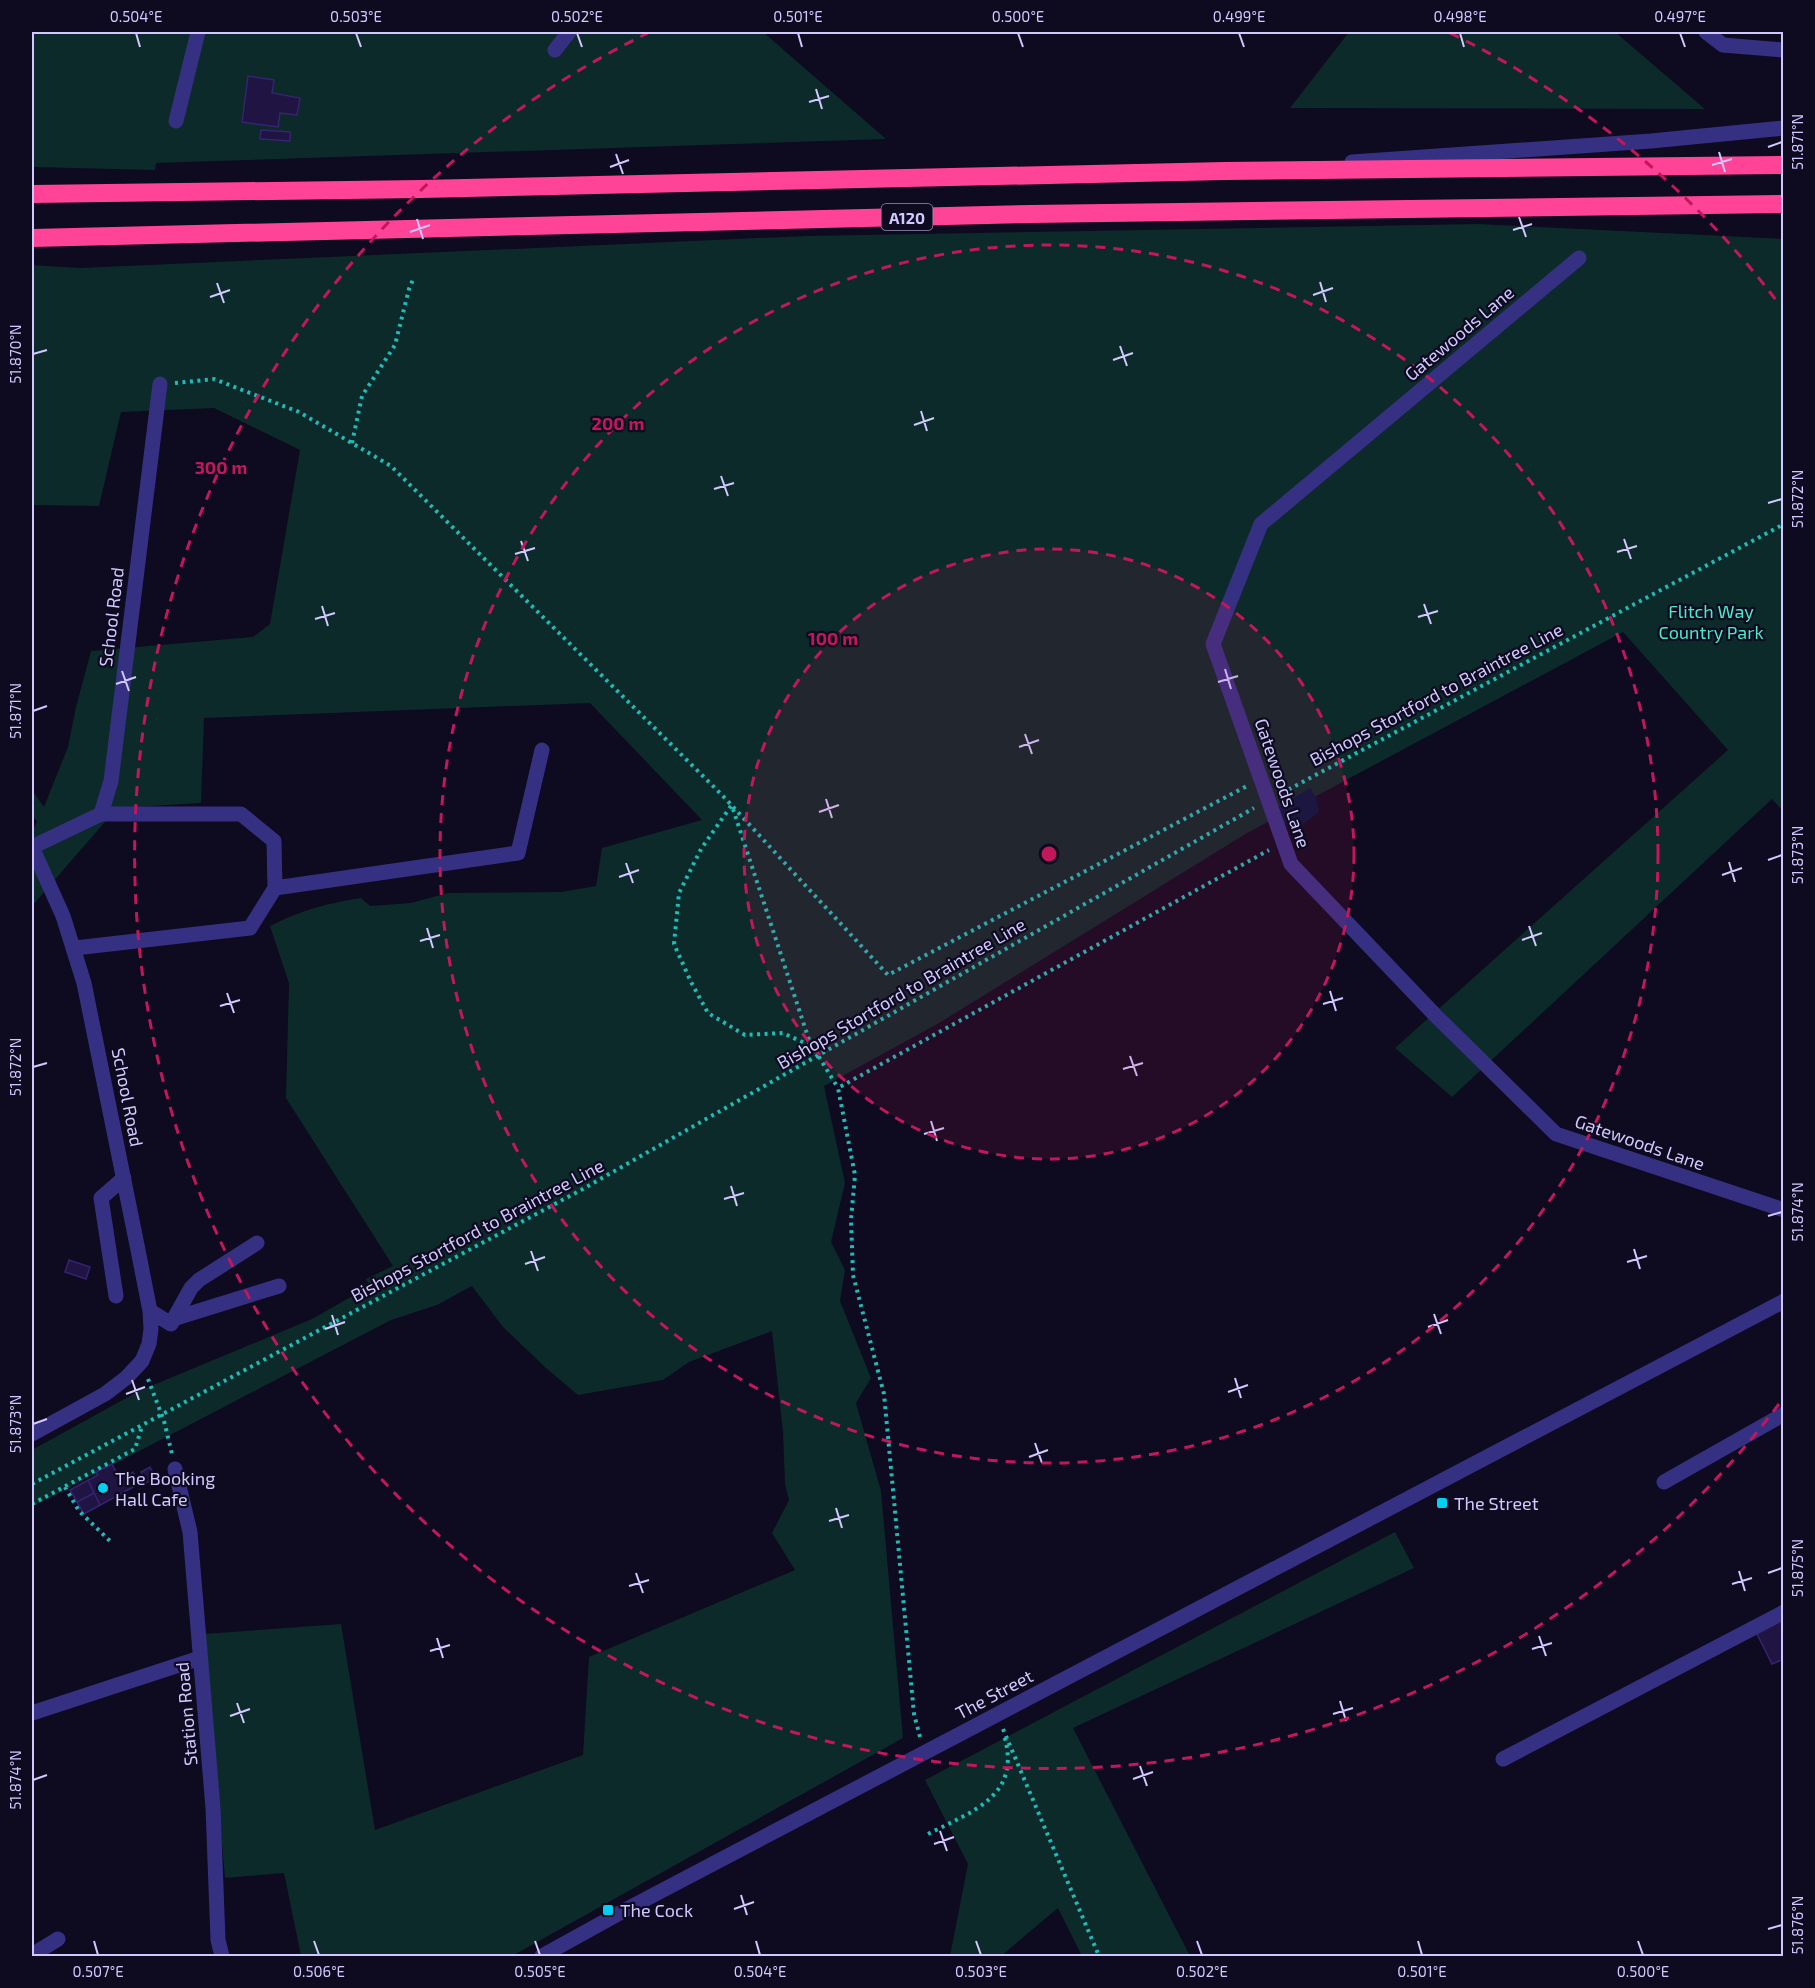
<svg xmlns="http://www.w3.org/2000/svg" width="1815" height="1988" font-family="'Exo 2',sans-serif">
	<rect width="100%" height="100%" fill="#0e0a1f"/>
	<path fill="#0c2a2a" d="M32,32H763L886,139L156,163L155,170L32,167Z
		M1349,32H1615L1705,109L1290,108Z
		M1478,224L1783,239V811L1772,799L1452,1097L1395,1048L1728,750L1623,632L1247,833L939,1023L824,1086L845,1183L831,1242L845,1270L840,1301L871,1378L856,1403L881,1491L903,1738L512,1956H301L284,1873L225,1878L203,1634L341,1624L375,1830L583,1755L589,1657L795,1570L772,1533L789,1500L785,1484L783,1432L772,1331L689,1362L663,1380L578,1395L546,1368L503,1327L472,1286L437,1305L391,1320L32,1507V1450L139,1391L312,1319L370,1286L366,1279L393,1266L286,1098L289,983L270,926C299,911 328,903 361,898L370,906L411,903L448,893L561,892L596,886L602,848L702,820L590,703L204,718L201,803L117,808L32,906V831L37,822L32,814V790L44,807L68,747L76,707L91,651L253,637L270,624L300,450L214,408L121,412L99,506L32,505V265L80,268L806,236Z
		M1395,1532L1414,1568L1073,1728L1190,1956H1082L1058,1908L1001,1956H950L968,1864L925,1780Z"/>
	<path fill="#04173e" d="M1310,788L1316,797L1319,812L1300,827L1289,828L1281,818L1277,808Z"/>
	<path fill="#1f1442" stroke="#362371" stroke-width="1.5" d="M248,76L274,80L272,93L300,98L297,115L280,113L278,127L242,122Z
		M261,130L290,132V141L260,139Z
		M69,1260L90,1267L86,1279L65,1272Z
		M112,1464L120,1479L133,1472L139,1484L84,1514L70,1490L98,1475L96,1472Z
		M150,1467L156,1478L146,1483L141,1472Z
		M88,1480L94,1493L77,1502L70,1490Z
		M94,1493L100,1505L84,1514L77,1502Z
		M1784,1614V1659L1772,1664L1754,1628Z"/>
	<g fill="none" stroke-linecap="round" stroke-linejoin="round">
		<path stroke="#20bbb8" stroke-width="4" stroke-dasharray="3 4.5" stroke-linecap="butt" d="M175,383L214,379L299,412L391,466L723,796L888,975L1247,786
			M352,443L362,396L395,345L409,289L414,277
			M1282,793L1784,524
			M731,806L701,849L679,893L674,944L691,982L708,1013L745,1035L783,1033L811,1046
			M733,809L811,1046L816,1052L838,1088
			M148,1379L164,1421L172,1454
			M32,1484L581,1190L1254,808
			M65,1487L79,1511L110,1541
			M32,1504L135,1449L142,1426
			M1003,1729L1099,1956
			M920,1737L914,1714L884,1394L853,1275L851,1220L855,1175L838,1088L1269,850
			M928,1834C973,1811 1022,1796 1004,1735"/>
		<path stroke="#363083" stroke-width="15" d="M1706,32L1723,45L1784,50
			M555,50L569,32
			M176,121L198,32
			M1352,162L1651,141L1784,128
			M1579,258L1261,524L1213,644L1291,864L1435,1015L1556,1134L1784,1210
			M32,847L63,916L84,983L138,1250L150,1311L151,1329L149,1344L142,1361L126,1378L105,1394L32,1434
			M32,847L101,814L111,781L160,384
			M275,888L518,853L542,750
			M75,948L250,928L275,888L274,841L241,814H101
			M116,1296L101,1198L124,1178
			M150,1311L171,1324L191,1288L199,1280L257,1243
			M176,1318L279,1286
			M175,1469L190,1532L213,1808L218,1940L222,1956
			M1664,1482L1784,1414
			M32,1713L200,1658
			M1503,1759L1784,1612
			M32,1955L58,1939
			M542,1956L627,1909L1784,1301"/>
		<path stroke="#ff4396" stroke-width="18" d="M32,194L421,189L1224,171L1784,165
			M32,238L1031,214L1784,204"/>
	</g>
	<path fill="none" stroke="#d1c8ff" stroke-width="2" d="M136,33L140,47M356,33L361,47M577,33L582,47M798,33L802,47M1018,33L1023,47M1239,33L1244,47M1460,33L1464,47M1680,33L1685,47M816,89L822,109M809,102L829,96M1768,147L1782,142M1719,152L1725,172M616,154L623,174M1712,165L1732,159M610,167L629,160M1519,217L1526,237M417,219L423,239M1513,230L1532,224M410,232L430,225M1320,282L1326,302M217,283L224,303M1313,295L1333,288M210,297L230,290M1120,346L1127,366M33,354L47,350M1113,360L1133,353M921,411L927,431M914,425L934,418M721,476L728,496M714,489L734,483M1768,503L1782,499M1624,539L1631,559M521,541L528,561M1617,552L1637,546M515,554L535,548M1424,604L1431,624M322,606L328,626M1418,617L1438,611M315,619L335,613M1225,669L1231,689M122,671L129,691M1218,682L1238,676M116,684L136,677M33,711L47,706M1025,734L1032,754M1019,747L1039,740M826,799L832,818M819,812L839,805M1768,860L1782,855M1729,862L1735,882M626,863L633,883M1722,875L1742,868M619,877L639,870M1529,926L1536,946M427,928L433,948M1522,940L1542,933M420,941L440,935M1330,991L1336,1011M227,993L234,1013M1323,1004L1343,998M220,1006L240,1000M1130,1056L1137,1076M33,1067L47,1063M1123,1069L1143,1063M931,1121L937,1141M924,1134L944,1128M731,1186L737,1206M724,1199L744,1193M1768,1216L1782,1212M1634,1249L1640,1269M531,1251L538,1271M1627,1262L1647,1256M525,1264L545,1257M1434,1314L1441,1334M332,1315L338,1335M1428,1327L1448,1320M325,1329L345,1322M1235,1378L1241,1398M132,1380L139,1400M1228,1392L1248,1385M126,1394L145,1387M33,1424L47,1419M1035,1443L1042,1463M1029,1457L1048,1450M836,1508L842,1528M829,1521L849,1515M1739,1571L1745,1591M636,1573L643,1593M1768,1573L1782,1568M1732,1584L1752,1578M629,1586L649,1580M1539,1636L1546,1656M437,1638L443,1658M1532,1649L1552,1643M430,1651L450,1645M1340,1701L1346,1721M237,1703L244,1723M1333,1714L1353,1708M230,1716L250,1709M1140,1766L1147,1786M1133,1779L1153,1772M33,1780L47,1775M940,1831L947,1851M934,1844L954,1837M741,1895L747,1915M734,1909L754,1902M1768,1929L1782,1925M94,1941L98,1955M314,1941L319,1955M535,1941L540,1955M756,1941L760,1955M976,1941L981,1955M1197,1941L1202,1955M1418,1941L1422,1955M1638,1941L1643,1955"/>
	<circle cx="1049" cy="854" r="305" fill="#c2185b" fill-opacity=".12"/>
	<g fill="none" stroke="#c2185b" stroke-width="3" stroke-dasharray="10 8">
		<circle cx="1049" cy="854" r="305"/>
		<circle cx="1049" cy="854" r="609"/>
		<path d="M1779 1404A914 914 0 1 1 648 33M1450 33A914 914 0 0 1 1779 304"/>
	</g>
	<g fill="#00d1f3" stroke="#0e0a1f" stroke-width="2">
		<circle cx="103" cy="1488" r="6"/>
		<rect x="1436" y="1497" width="12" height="12" rx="3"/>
		<rect x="602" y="1904" width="12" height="12" rx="3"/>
	</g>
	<g text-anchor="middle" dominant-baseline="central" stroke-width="4.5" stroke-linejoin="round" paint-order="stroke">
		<rect fill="#0e0a1f" stroke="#968fbc" stroke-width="1.5" x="881.5" y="204" width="51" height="26" rx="4.5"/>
		<g font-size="16" font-weight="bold" fill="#d1c8ff">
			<text x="907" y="217">A120</text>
		</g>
		<g font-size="18" fill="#d1c8ff" stroke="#0e0a1f">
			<text transform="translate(1459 333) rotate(-40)">Gatewoods Lane</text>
			<text transform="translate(111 617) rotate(-83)">School Road</text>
			<text transform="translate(1436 694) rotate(-28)">Bishops Stortford to Braintree Line</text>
			<text transform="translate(1283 783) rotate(71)">Gatewoods Lane</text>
			<text transform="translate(901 993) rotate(-30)">Bishops Stortford to Braintree Line</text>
			<text transform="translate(128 1097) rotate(79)">School Road</text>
			<text transform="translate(1640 1142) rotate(19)">Gatewoods Lane</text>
			<text transform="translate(477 1230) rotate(-28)">Bishops Stortford to Braintree Line</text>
			<text transform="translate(994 1694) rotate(-28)">The Street</text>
			<text transform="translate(186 1714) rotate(-95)">Station Road</text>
		</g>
		<g font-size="18" fill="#48ebc9" stroke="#0e0a1f">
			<text x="1711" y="611">Flitch Way<tspan x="1711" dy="21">Country Park</tspan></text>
		</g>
		<g font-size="18" fill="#d1c8ff" stroke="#0e0a1f" text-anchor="start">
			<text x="115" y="1478">The Booking<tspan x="115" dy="21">Hall Cafe</tspan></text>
			<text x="1454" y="1503">The Street</text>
			<text x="620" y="1910">The Cock</text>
		</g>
	</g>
	<circle cx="1049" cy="854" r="9" fill="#c2185b" stroke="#0e0a1f" stroke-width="3"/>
	<g font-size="18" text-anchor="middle" font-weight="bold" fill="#c2185b" stroke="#0e0a1f" stroke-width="4.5" stroke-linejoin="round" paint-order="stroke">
		<text x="618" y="430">200 m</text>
		<text x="221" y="474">300 m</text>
		<text x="833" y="645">100 m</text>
	</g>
	<rect width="1815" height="1988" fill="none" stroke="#0e0a1f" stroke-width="66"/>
	<rect x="33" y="33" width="1749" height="1922" fill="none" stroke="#d1c8ff" stroke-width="2"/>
	<g font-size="15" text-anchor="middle" fill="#d1c8ff">
		<text x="136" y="22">0.504°E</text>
		<text x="356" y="22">0.503°E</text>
		<text x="577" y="22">0.502°E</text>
		<text x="798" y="22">0.501°E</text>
		<text x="1018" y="22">0.500°E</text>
		<text x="1239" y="22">0.499°E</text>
		<text x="1460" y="22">0.498°E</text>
		<text x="1680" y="22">0.497°E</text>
		<text transform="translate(1798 142) rotate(-90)" y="5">51.871°N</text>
		<text transform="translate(16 354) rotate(-90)" y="5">51.870°N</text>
		<text transform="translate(1798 499) rotate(-90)" y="5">51.872°N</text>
		<text transform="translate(16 711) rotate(-90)" y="5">51.871°N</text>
		<text transform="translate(1798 855) rotate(-90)" y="5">51.873°N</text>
		<text transform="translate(16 1067) rotate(-90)" y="5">51.872°N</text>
		<text transform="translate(1798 1212) rotate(-90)" y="5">51.874°N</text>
		<text transform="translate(16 1424) rotate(-90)" y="5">51.873°N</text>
		<text transform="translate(1798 1568) rotate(-90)" y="5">51.875°N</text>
		<text transform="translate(16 1780) rotate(-90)" y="5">51.874°N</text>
		<text transform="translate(1798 1925) rotate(-90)" y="5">51.876°N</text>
		<text x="98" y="1977">0.507°E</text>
		<text x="319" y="1977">0.506°E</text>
		<text x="540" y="1977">0.505°E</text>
		<text x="760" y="1977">0.504°E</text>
		<text x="981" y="1977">0.503°E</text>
		<text x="1202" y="1977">0.502°E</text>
		<text x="1422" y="1977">0.501°E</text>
		<text x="1643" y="1977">0.500°E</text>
	</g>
</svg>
